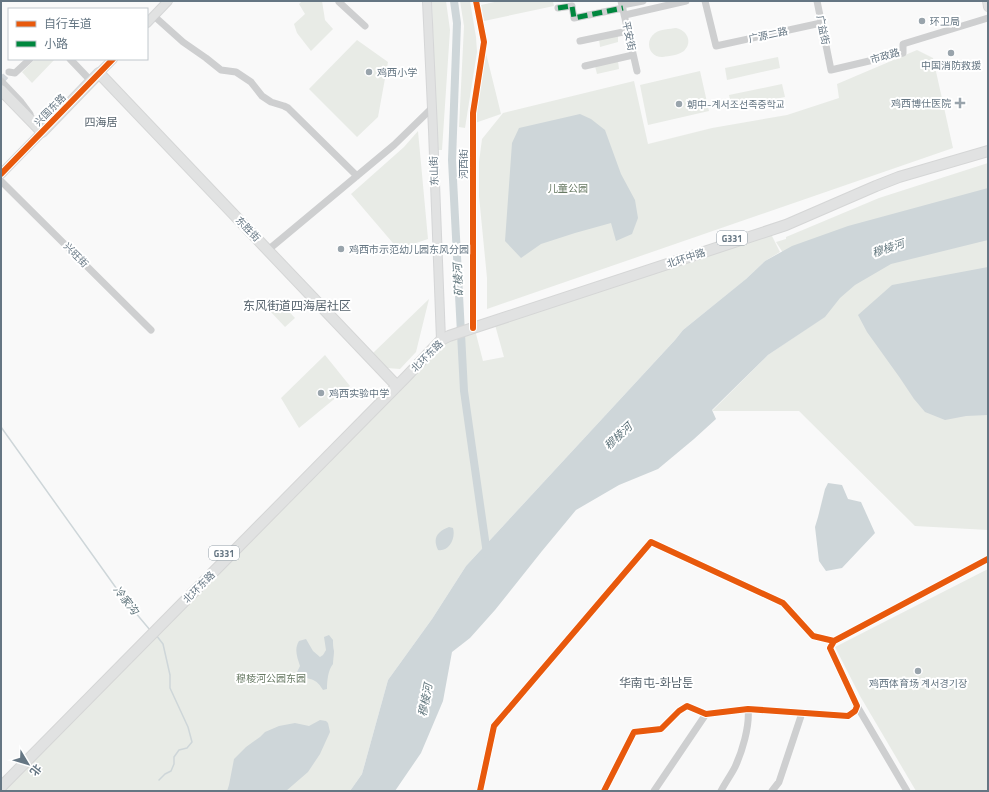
<svg xmlns="http://www.w3.org/2000/svg" width="989" height="792" font-family="'Titillium Web','Noto Sans SC','Noto Sans KR',sans-serif">
	<rect width="100%" height="100%" fill="#f9f9f9"/>
	<path fill="#e8ebe6" d="M302,1H322L325,20L333,29L311,51L297,33L294,24L305,14L299,4Z
		M432,1H446L450,30L442,150H437Z
		M460,1H470L476,37L477,52L465,128L459,127L464,26Z
		M499,1H553L554,6L484,21L481,5Z
		M676,28C687,30 693,42 684,51C679,55 669,56 663,57C649,58 644,41 655,33C660,29 670,29 676,28Z
		M618,35V42L600,47L599,39Z
		M357,40L388,62L378,117L357,137L309,89Z
		M485,49L501,114L475,123Z
		M917,50L933,58L953,148L487,309V278L479,196V162L482,139L503,113L634,81L648,144L712,128L787,115L839,98L837,84Z
		M778,57L780,68L727,80L725,68Z
		M35,59H55L32,83L22,72Z
		M618,61L619,69L597,74L595,66Z
		M700,71L709,111L648,125L640,85Z
		M782,84L785,97L732,108L729,95Z
		M418,131L428,239L398,249L351,194L404,147Z
		M988,163V530L915,526L799,411H712L768,355L824,317L776,242L786,239V237L879,198Z
		M771,234L780,252L765,261L745,280L683,330L675,340L466,566L432,619L388,680L362,774L350,791H1L443,341L475,330L483,361L504,357L495,325Z
		M429,299L416,352L400,369L387,368L373,353Z
		M279,301L295,318L285,327L269,310Z
		M325,355L350,386L299,428L281,398Z
		M988,569V791H916L860,696L835,647Z"/>
	<path fill="#ced6d9" d="M580,114L591,119L605,130L621,174L635,200L638,218L632,234L616,241L611,223L575,233L541,244L521,258L505,241L512,143L519,128Z
		M988,188V240L891,264L855,285L840,298L825,317L768,355L712,410L716,419L694,439L658,469L619,485L576,510L542,551L495,610L470,638L452,652L443,701L421,753L395,791H350L362,774L388,680L432,619L466,566L675,340L683,330L746,279L765,261L792,246L848,226Z
		M988,267V415L966,416L945,420L925,412L914,399L900,378L867,332L858,315L892,285Z
		M828,483L842,485L848,499L861,502L875,533L842,568L826,571L819,561L815,527L818,517L825,489Z
		M449,527L453,528C456,538 449,552 438,550C432,538 438,531 449,527Z
		M329,635L333,640C333,644 333,647 334,651C334,655 333,660 333,664C328,670 327,681 327,689L323,690C317,680 314,680 303,677L298,679L294,678L300,666C297,657 294,649 299,641L306,639L313,651L320,657L323,655L326,650L324,637Z
		M320,720L326,721L328,723L330,732L320,754L308,772L286,791H227L229,785L234,759L246,747L260,737L265,732L279,726L295,723L309,726Z"/>
	<g fill="none" stroke-linecap="round" stroke-linejoin="round">
		<path stroke="#ced6d9" stroke-width="1.5" d="M1,427L124,599L150,630
			M156,635L163,644L170,675V688L188,727L192,742L187,748L179,750L174,757V764L171,771L165,774L159,780"/>
		<path stroke="#ced6d9" stroke-width="8" d="M454,1L457,23L452,160L464,391L487,554"/>
		<path stroke="#d4d8dc" stroke-width="7" stroke-dasharray="7 3.5" stroke-linecap="butt" d="M1,81L9,72"/>
		<g stroke="#d5d6d7" stroke-width="10">
			<path id="major" d="M427,1L433,130L441,340
				M987,1L988,7
				M147,23L168,1
				M99,73L113,59
				M1,174L42,132"/>
		</g>
		<g stroke="#d5d6d6" stroke-width="12">
			<path id="highway" d="M1,90L42,132L99,73L397,386
				M1,787L406,377L441,340L449,336L473,328L786,225L876,186L899,177L988,151"/>
		</g>
		<path stroke="#cecfd0" stroke-width="7" d="M621,1L637,71
			M705,1L716,46L821,23
			M817,1L831,70L903,53V44L988,18
			M339,2L365,26
			M622,5L643,1
			M558,8L572,6L574,18L623,8
			M625,15L686,1
			M154,16L183,42L206,58L221,70L236,72L251,82L262,96L271,102L284,106L288,108L357,176
			M580,41L628,31
			M70,59L91,81
			M585,66L633,55
			M9,72L15,73L30,59
			M1,81L21,102L30,114
			M1,181L151,330
			M268,250L394,145L432,108
			M473,328V113L484,42L476,1
			M857,706L907,791
			M480,791L494,726L651,542L783,603L813,636L834,641
			M604,791L634,732L661,729L679,711L687,706L706,714L748,709L848,716L855,711L857,706L830,648L834,641L988,559
			M654,791L706,714
			M721,791C725,783 731,775 735,767C742,752 750,726 748,709
			M772,791L779,782L802,713"/>
		<use href="#major" stroke="#e1e2e2" stroke-width="8"/>
		<use href="#highway" stroke="#e1e2e2" stroke-width="10"/>
		<path stroke="#00873e" stroke-width="5" stroke-dasharray="10 5" stroke-linecap="butt" d="M558,8L572,6L574,18L623,8"/>
		<g stroke="#fff" stroke-width="8">
			<path id="cycleway" d="M1,174L113,59
				M473,328V113L484,42L476,1
				M480,791L494,726L651,542L783,603L813,636L834,641
				M604,791L634,732L661,729L679,711L687,706L706,714L748,709L848,716L855,711L857,706L830,648L834,641L988,559"/>
		</g>
		<use href="#cycleway" stroke="#e8590c" stroke-width="6"/>
	</g>
	<g fill="#99a4ac" stroke="#fff" stroke-width="1.5">
		<circle cx="922" cy="21" r="4"/>
		<circle cx="951" cy="53" r="4"/>
		<circle cx="369" cy="72" r="4"/>
		<path d="M958 97h4v4h4v4h-4v4h-4v-4h-4v-4h4z"/>
		<circle cx="679" cy="104" r="4"/>
		<circle cx="341" cy="249" r="4"/>
		<circle cx="321" cy="393" r="4"/>
		<circle cx="918" cy="671" r="4"/>
	</g>
	<g text-anchor="middle" dominant-baseline="central" stroke-width="4" stroke-linejoin="round" paint-order="stroke">
		<g fill="#fff" stroke="#939fa8" stroke-width="1">
			<rect x="717" y="231" width="30" height="14" rx="3"/>
			<rect x="209" y="546" width="30" height="14" rx="3"/>
		</g>
		<g font-size="9" font-weight="bold" fill="#657683">
			<text x="732" y="238">G331</text>
			<text x="224" y="553">G331</text>
		</g>
		<g font-size="10" fill="#657683" stroke="#fff" text-anchor="start">
			<text x="930" y="21">环卫局</text>
			<text x="951" y="65" text-anchor="middle">中国消防救援</text>
			<text x="377" y="72">鸡西小学</text>
			<text x="951" y="103" text-anchor="end">鸡西博仕医院</text>
			<text x="687" y="104">朝中-계서조선족중학교</text>
			<text x="349" y="249">鸡西市示范幼儿园东风分园</text>
			<text x="329" y="393">鸡西实验中学</text>
			<text x="918" y="683" text-anchor="middle">鸡西体育场 계서경기장</text>
		</g>
		<g font-size="10" fill="#657683" stroke="#fff">
			<text transform="translate(823 30) rotate(79)">广益街</text>
			<text transform="translate(768 35) rotate(-12)">广源二路</text>
			<text transform="translate(629 36) rotate(78)">平安街</text>
			<text transform="translate(885 56) rotate(-16)">市政路</text>
			<text transform="translate(50 110) rotate(-46)">兴国东路</text>
			<text transform="translate(463 164) rotate(-90)">河西街</text>
			<text transform="translate(434 171) rotate(-92)">东山街</text>
			<text transform="translate(248 229) rotate(46)">东胜街</text>
			<text transform="translate(76 255) rotate(45)">兴旺街</text>
			<text transform="translate(686 258) rotate(-18)">北环中路</text>
			<text transform="translate(427 356) rotate(-45)">北环东路</text>
			<text transform="translate(199 587) rotate(-45)">北环东路</text>
		</g>
		<g font-size="10" fill="#687a64" stroke="#fff">
			<text x="568" y="188">儿童公园</text>
			<text x="271" y="678">穆棱河公园东园</text>
		</g>
		<g font-size="11" fill="#57646e" stroke="#fff">
			<text x="101" y="122">四海居</text>
		</g>
		<g font-size="11" font-style="italic" fill="#60757c" stroke="#fff">
			<text transform="translate(888 248) rotate(-18)">穆棱河</text>
			<text transform="translate(458 280) rotate(-93)">矿棱河</text>
			<text transform="translate(618 436) rotate(-43)">穆棱河</text>
			<text transform="translate(126 600) rotate(52)">冷家沟</text>
			<text transform="translate(425 700) rotate(-79)">穆棱河</text>
		</g>
		<g font-size="12" fill="#57646e" stroke="#fff">
			<text x="297" y="305">东风街道四海居社区</text>
			<text x="656" y="682">华南屯-화남툰</text>
		</g>
	</g>
	<rect width="989" height="792" fill="none" stroke="#657683" stroke-width="4"/>
	<rect x="8" y="8" width="140" height="52" fill="#ffffff" stroke="#c1c8cd"/>
	<rect x="16" y="21" width="20" height="6" fill="#e8590c" stroke="#c1c8cd"/>
	<text x="44" y="28" font-size="12" fill="#657683">自行车道</text>
	<rect x="16" y="41" width="20" height="6" fill="#00873e" stroke="#c1c8cd"/>
	<text x="44" y="48" font-size="12" fill="#657683">小路</text>
	<g transform="translate(28 764) rotate(128)" stroke="#ffffff" stroke-width="3" paint-order="stroke">
	<path d="M0-3L7 15L0 10L-7 15Z" fill="#657683"/>
	<text y="-6" font-size="11" font-weight="bold" text-anchor="middle" fill="#657683">北</text>
	</g>
</svg>
